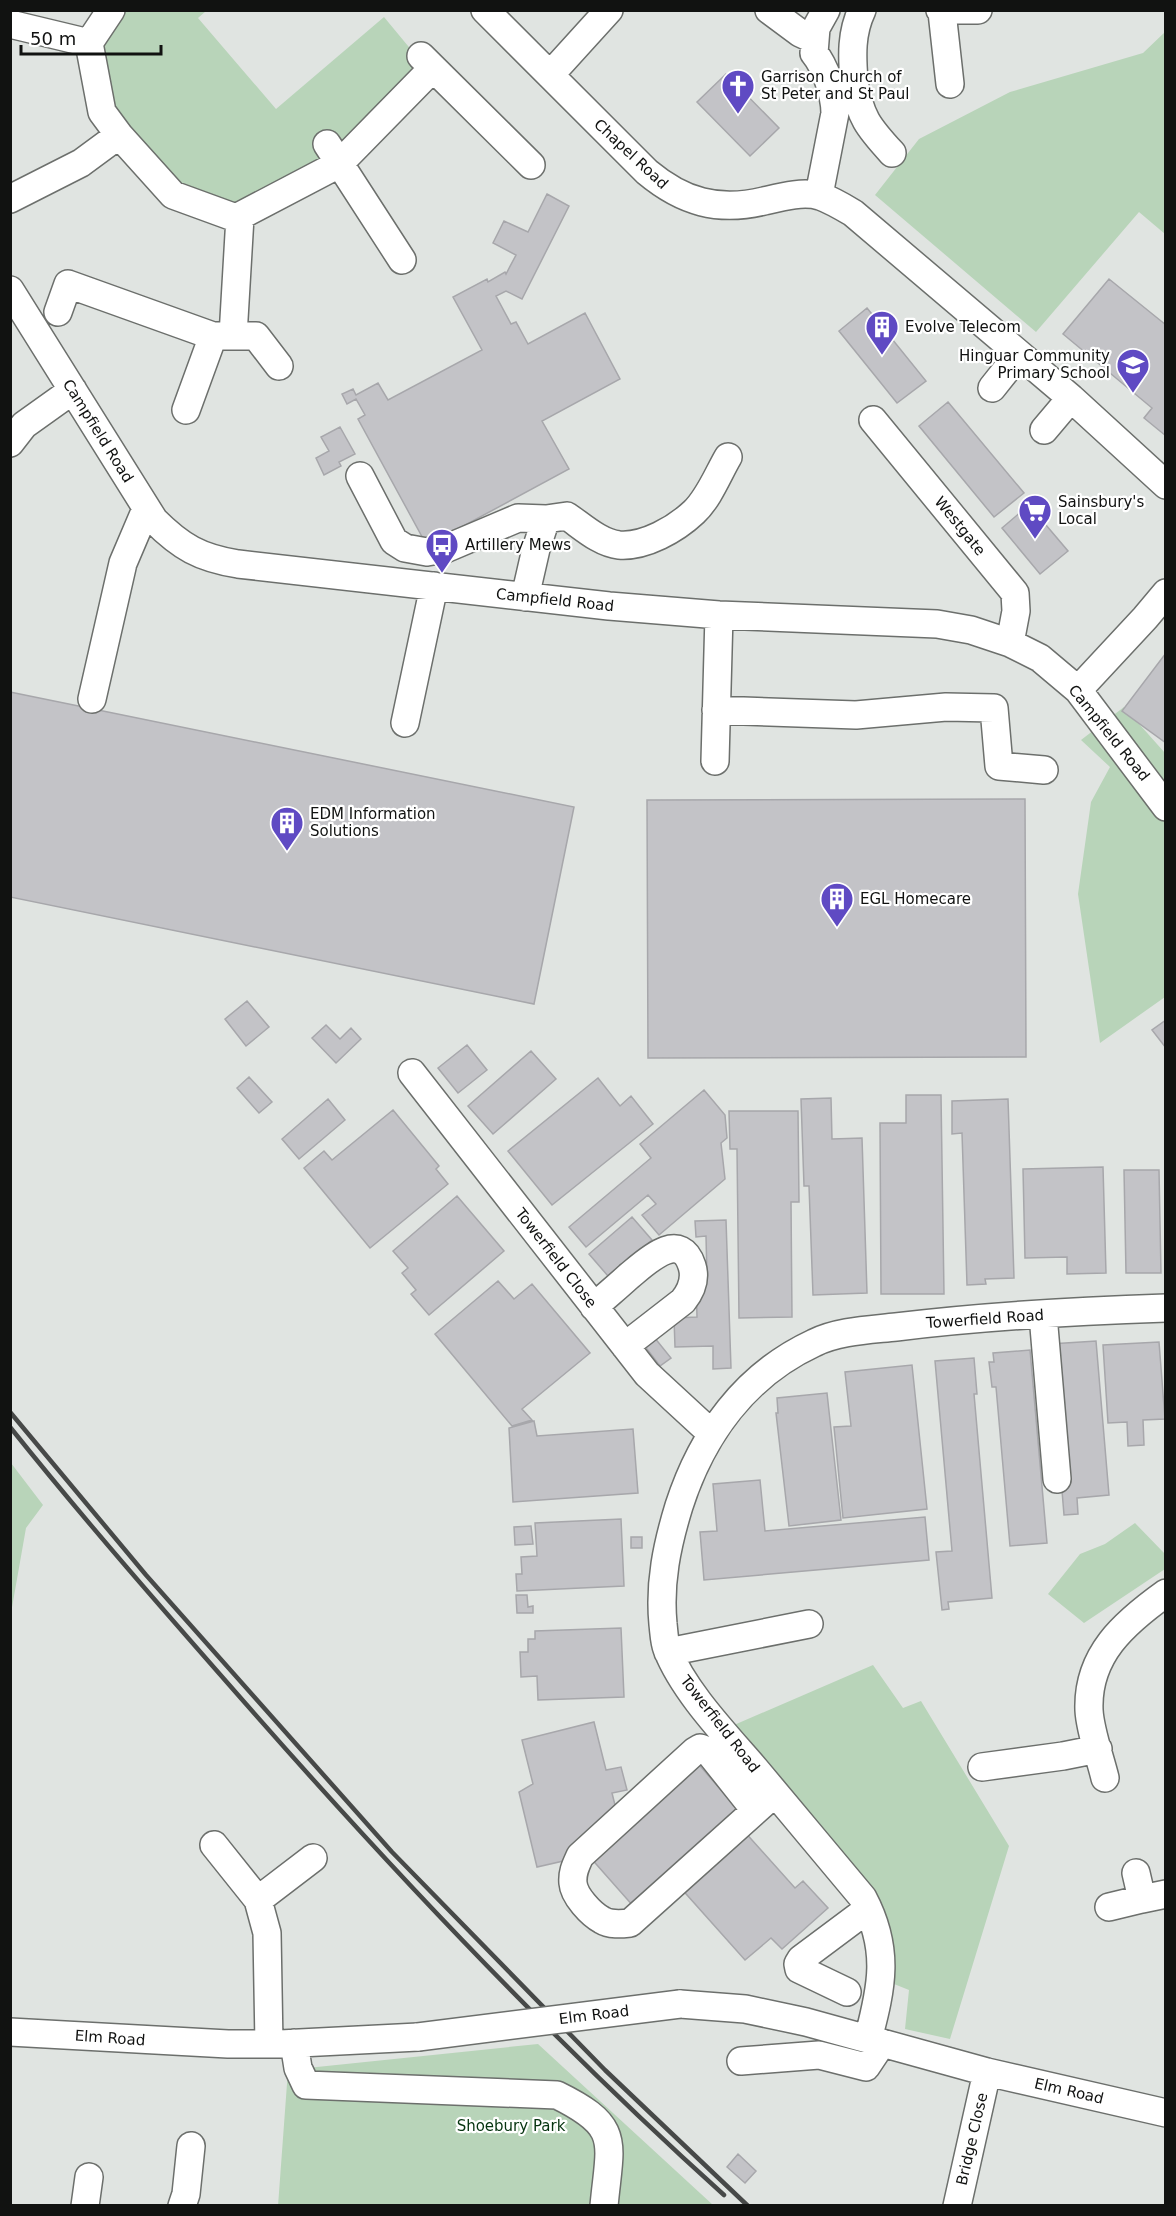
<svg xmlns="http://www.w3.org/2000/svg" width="1176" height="2216" font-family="'DejaVu Sans',sans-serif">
	<rect width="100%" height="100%" fill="#e0e4e1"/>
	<path fill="#b8d4b9" d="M124,11H206L198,18L276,109L384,17L413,52V72L325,163L238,206L172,180L113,108L100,44Z
		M1165,32V234L1139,212L1036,332L875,195L919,139L1010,92L1143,53Z
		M1124,707L1165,753V997L1100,1043L1078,894L1091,802L1110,767L1081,740Z
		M11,1463L43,1505L26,1528L11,1613Z
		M1135,1523L1165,1554V1569L1084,1623L1048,1594L1080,1554L1105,1544Z
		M873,1665L903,1708L921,1701L1009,1846L950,2039L905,2029L909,1990L894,1984L889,1929L734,1725Z
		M538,2044L713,2205L278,2206L288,2070Z"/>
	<path fill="#c3c3c7" stroke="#a7a7ab" stroke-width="1.5" d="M726,74L779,128L750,156L697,102Z
		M547,194L569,206L522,299L506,291L496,296L511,324L516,322L528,344L585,313L620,379L542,421L569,469L443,537L442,535L426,544L358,419L365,415L356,399L347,404L342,394L353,389L356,395L378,383L388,400L482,350L453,297L487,279L488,282L505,272L506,274L516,255L493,243L504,221L528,232Z
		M1109,279L1166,325V436L1144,418L1152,408L1063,334Z
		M867,308L926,381L897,403L839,331Z
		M948,402L1024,493L994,517L919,426Z
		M340,427L355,454L339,462L341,466L324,475L316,458L329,451L321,437Z
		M1029,505L1068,551L1040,574L1002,528Z
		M1166,653V743L1122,711Z
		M10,692L574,807L534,1004L10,897Z
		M1025,799L1026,1057L648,1058L647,800Z
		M247,1001L269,1027L246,1046L225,1019Z
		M1166,1020V1048L1152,1030Z
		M326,1025L340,1039L351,1028L361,1039L336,1063L312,1038Z
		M467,1045L487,1070L458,1093L438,1068Z
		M531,1051L556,1079L493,1134L468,1106Z
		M249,1077L272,1102L259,1113L237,1088Z
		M598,1078L620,1106L631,1096L653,1124L552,1205L508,1151Z
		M704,1090L725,1115L727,1138L721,1143L725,1179L659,1235L642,1215L656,1204L648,1195L586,1247L569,1227L651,1158L640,1144Z
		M906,1095H941L944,1294H881L880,1123H906Z
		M831,1098L832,1139L862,1138L867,1293L813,1295L809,1186H804L801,1099Z
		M328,1099L345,1120L299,1159L282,1139Z
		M1008,1099L1014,1278L985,1279L986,1284L967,1285L962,1133L952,1134V1101Z
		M393,1110L439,1166L436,1169L448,1184L370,1248L304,1168L324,1151L332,1160Z
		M729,1111H798L799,1202H791L792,1317L739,1318L737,1149H730Z
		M1103,1167L1106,1273L1067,1274V1257L1025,1258L1023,1169Z
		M1124,1170H1159L1161,1273H1126Z
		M457,1196L504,1251L429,1315L411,1294L416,1290L402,1273L408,1268L393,1251Z
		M632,1217L652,1240L623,1265L614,1283L589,1254Z
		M726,1220L731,1368L713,1369V1346L675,1347L674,1318L697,1317L696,1278H707L706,1236L696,1237L695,1221Z
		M498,1281L514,1299L532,1284L590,1353L522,1409L532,1420L512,1426L435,1334Z
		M650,1332L671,1358L660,1366L640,1340Z
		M1096,1341L1109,1495L1077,1498L1078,1514L1064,1515L1050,1344Z
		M1159,1342L1165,1419L1143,1420L1144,1445L1128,1446L1127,1422L1108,1423L1103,1345Z
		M1030,1350L1047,1543L1010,1546L996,1387H992L989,1362H994L993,1353Z
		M974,1358L977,1394H974L992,1598L948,1602L949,1609L942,1610L936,1552L952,1551L935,1361Z
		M912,1365L927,1509L843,1518L834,1427L851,1426L845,1372Z
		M827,1393L841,1520L789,1526L776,1413H778L777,1398Z
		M534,1421L537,1436L633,1429L638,1493L513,1502L509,1428Z
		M760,1480L765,1531L925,1517L929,1560L704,1580L700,1532L717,1531L713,1484Z
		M621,1519L624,1586L517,1591L516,1574H522L521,1557L537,1556L535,1523Z
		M531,1526L533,1544L515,1545L514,1527Z
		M631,1537H642V1548H631Z
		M516,1595H527L528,1607L533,1606V1613H517Z
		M621,1628L624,1697L538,1700L537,1676L521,1677L520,1652H528V1639H535V1631Z
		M594,1722L606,1770L621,1767L627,1790L612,1793L615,1805L572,1859L537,1867L519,1792L533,1784L522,1740Z
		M694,1759L741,1813L634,1907L589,1856Z
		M743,1830L795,1888L803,1881L828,1908L782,1949L771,1938L745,1960L679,1886Z
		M738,2154L756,2171L745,2183L727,2167Z"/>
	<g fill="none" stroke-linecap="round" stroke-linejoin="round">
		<g stroke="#6c6f6c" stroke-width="30">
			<path id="minor" d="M111,10L89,43L102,112L119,135L173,195L236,218L339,164L432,69
				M485,10L647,172C683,202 718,212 764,201C781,197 803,191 820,196C831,200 843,207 853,213L1071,398L1166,485
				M769,10L800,33L815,40
				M940,10H978
				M942,12L950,84
				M10,24L89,43
				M421,56L531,165
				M550,75L609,10
				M854,81C852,56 851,33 862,10
				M830,85L854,81C860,117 868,127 892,153
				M327,144L402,260
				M819,195L835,113C835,95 825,66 814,53L816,28L826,10
				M10,199L81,163L119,135
				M240,217L233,336H256L279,366
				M10,290L154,520C181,547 200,558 238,564L609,606L719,615L937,624L971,630L1010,643L1040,658L1078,690L1166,807
				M58,312L68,284L213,336H233
				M992,388L1019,354
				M186,410L213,336
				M873,420L1015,593L1016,611L1010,643
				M1044,430L1071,398
				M10,443L24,425L73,390
				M360,476L394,541L405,548L427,552L445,549L518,518L546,519
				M525,597L536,549L546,519L567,516C583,527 600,543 619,545C645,547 676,529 694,512C709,498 718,474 728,457
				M1078,690L1145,618L1166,593
				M92,699L123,563L146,509
				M716,710L856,715L946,707L994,708L999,766L1044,770
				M405,723L434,586
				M715,761L719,615
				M412,1073L647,1374L711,1433
				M594,1307C605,1297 617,1287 629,1276C645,1263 680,1228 692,1266C696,1279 691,1291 683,1301L625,1346
				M1043,1315L1057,1479
				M668,1652L809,1624
				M982,1767L1063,1756L1098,1749
				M1105,1778C1100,1757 1090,1731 1089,1710C1087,1655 1124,1623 1166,1593
				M755,1810L708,1751L700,1748L695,1751L580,1856C576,1865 572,1872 573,1883C574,1896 591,1914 602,1920C610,1925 621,1924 630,1923L775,1793
				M214,1845L258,1900
				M1136,1873L1142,1899L1166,1894
				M1109,1907L1142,1899
				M847,1992L799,1969L798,1964L801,1959L868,1909
				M680,2004L745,2009L806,2022L987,2072L1166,2113
				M10,2032L228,2044H280L418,2037
				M868,2039C882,1987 890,1949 863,1898C827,1855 792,1813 756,1770C726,1735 684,1692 667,1649C664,1641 664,1632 663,1624C659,1583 667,1545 679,1506C702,1435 745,1375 814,1343C838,1331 869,1330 896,1327C985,1316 1076,1311 1166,1308
				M294,2043L298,2068L306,2085L557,2095C622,2127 610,2141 604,2206
				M269,2044L267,1933L258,1900L313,1858
				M741,2061L819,2055L866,2067L882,2043
				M85,2206L89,2177
				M182,2206L186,2194L191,2146
				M957,2206L987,2072"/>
		</g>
		<use href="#minor" stroke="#fff" stroke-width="27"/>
		<path stroke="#474948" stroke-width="4.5" d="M10,1412L146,1575L392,1852L605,2070L748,2206
			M10,1427C86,1522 166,1613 246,1704C397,1876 554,2042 724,2195"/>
		<g stroke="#6c6f6c" stroke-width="30" stroke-linecap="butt">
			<path id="minor-bridge" d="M418,2037L680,2004"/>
		</g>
		<use href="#minor-bridge" stroke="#fff" stroke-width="27"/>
	</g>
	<defs>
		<g id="church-pin" transform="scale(1.725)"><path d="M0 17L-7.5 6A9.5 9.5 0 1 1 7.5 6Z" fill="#5f4ac3" stroke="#fff"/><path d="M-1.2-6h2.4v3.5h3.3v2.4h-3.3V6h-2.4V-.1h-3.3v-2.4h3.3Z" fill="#fff"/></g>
		<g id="building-pin" transform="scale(1.725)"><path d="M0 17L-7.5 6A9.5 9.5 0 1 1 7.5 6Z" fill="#5f4ac3" stroke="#fff"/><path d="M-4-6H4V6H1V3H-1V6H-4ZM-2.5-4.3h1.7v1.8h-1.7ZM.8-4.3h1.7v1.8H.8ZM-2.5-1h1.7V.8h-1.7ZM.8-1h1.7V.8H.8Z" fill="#fff"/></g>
		<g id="school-pin" transform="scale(1.725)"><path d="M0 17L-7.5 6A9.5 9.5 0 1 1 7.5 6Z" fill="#5f4ac3" stroke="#fff"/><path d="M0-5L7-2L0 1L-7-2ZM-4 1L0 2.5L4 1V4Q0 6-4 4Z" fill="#fff"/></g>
		<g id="supermarket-pin" transform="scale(1.725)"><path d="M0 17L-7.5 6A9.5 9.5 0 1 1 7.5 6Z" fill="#5f4ac3" stroke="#fff"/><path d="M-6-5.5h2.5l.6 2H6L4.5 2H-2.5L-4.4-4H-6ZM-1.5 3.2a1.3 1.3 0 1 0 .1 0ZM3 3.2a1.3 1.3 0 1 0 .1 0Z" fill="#fff"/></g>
		<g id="bus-pin" transform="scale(1.725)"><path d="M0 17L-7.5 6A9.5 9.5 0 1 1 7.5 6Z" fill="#5f4ac3" stroke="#fff"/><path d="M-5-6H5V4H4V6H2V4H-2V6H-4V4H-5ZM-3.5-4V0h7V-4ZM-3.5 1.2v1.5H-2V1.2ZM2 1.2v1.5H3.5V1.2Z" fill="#fff"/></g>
	</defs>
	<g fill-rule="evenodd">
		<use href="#church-pin" x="738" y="86"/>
		<use href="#building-pin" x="882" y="327"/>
		<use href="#school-pin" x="1133" y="365"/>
		<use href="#supermarket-pin" x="1035" y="511"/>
		<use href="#bus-pin" x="442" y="545"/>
		<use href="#building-pin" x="287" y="823"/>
		<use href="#building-pin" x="837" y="899"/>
	</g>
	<g text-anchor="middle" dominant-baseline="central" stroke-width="4.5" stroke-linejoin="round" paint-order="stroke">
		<g font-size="15" fill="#111211" stroke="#fff" text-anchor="start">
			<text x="761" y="77">Garrison Church of<tspan x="761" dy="17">St Peter and St Paul</tspan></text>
			<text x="905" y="327">Evolve Telecom</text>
			<text x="1110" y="356" text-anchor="end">Hinguar Community<tspan x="1110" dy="17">Primary School</tspan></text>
			<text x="1058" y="502">Sainsbury's<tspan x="1058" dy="17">Local</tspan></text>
			<text x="465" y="545">Artillery Mews</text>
			<text x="310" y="814">EDM Information<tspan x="310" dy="17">Solutions</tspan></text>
			<text x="860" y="899">EGL Homecare</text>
		</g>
		<g font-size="15" fill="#111211" stroke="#fff">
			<text transform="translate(631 154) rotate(43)">Chapel Road</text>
			<text transform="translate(98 431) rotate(58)">Campfield Road</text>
			<text transform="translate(960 526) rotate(51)">Westgate</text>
			<text transform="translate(555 600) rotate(6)">Campfield Road</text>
			<text transform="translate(1109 733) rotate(51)">Campfield Road</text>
			<text transform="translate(556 1258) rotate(52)">Towerfield Close</text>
			<text transform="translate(985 1319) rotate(-4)">Towerfield Road</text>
			<text transform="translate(720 1724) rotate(52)">Towerfield Road</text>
			<text transform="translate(594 2015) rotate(-7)">Elm Road</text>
			<text transform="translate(110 2038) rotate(4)">Elm Road</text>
			<text transform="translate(1069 2091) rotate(13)">Elm Road</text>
			<text transform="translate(972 2139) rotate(-77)">Bridge Close</text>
		</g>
		<g font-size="15" fill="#05330f" stroke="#fff">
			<text x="511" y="2126">Shoebury Park</text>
		</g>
	</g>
	<rect width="1176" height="2216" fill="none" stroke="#111211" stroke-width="24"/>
	<path d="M21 45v9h140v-9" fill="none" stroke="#111211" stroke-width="3"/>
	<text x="30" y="45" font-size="18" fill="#111211" stroke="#ffffff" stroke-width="4.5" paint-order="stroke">50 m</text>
</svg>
